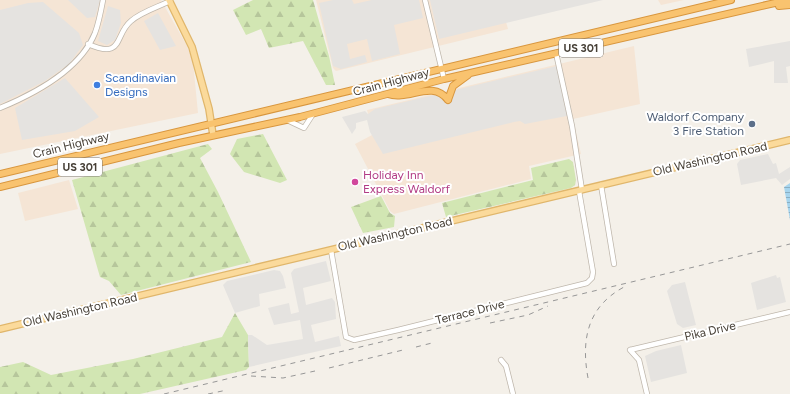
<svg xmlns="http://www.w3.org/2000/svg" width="790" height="394" font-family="Figtree,sans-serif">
	<defs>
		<pattern id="forest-firs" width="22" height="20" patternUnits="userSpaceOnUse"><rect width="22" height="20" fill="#d2e6b3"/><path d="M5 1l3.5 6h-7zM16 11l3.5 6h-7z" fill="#b6c69b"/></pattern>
		<pattern id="water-rules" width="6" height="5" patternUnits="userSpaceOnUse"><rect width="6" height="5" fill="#a7d5ee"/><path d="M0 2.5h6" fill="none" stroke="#8aaec2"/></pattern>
	</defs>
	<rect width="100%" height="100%" fill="#f4f0e9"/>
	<path fill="#f5e5d5" d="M0,0H161L187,46L193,62L198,113L0,154Z
		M316,0H500L508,29L336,71L333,68Z
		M658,0H684L661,5Z
		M634,46L640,104L573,119L581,154L529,166L531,179L394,214L390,211L355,144L374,134L367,110Z
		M69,180L78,209L25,221L18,193Z"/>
	<path fill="url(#forest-firs)" d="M253,0H313L329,56L335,85H326L303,41L269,48L261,29L246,35L233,10Z
		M263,134L287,180L280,183L244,172L230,154L237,139Z
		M208,144L212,149L200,158L218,192L251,262L121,295L109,281L100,277L72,180Z
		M569,159L573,162L576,180L575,185L571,188L446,217L442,203L533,180L531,168Z
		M381,196L390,213L395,216L394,227L363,233L351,207Z
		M235,313L248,335L249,367L246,370L140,394H0V367L23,362L51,375L133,359L222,337Z"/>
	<path fill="#e5e3e0" d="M68,0H100L95,17L87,18Z
		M333,0H352L354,4L372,0H419L423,18L394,25L400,54L372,61L367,39L347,44L350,59L365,55L367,62L341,69L333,66L319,3Z
		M430,0H603L439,39Z
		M43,2L79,33L83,45L69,64L45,81L0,104V10L28,3Z
		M108,6L120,10L121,23L115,40L107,45L98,41Z
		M158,13L176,46L160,50L144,21Z
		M790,41V66L786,67L788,83H774V61L749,67L746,49Z
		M561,65L572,115L525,124L520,121L514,122L383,154L370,132L367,120L356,123V128L352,134L342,117L365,111L368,114L375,109Z
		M65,78L99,117L75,131L22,140L15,108Z
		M768,154L773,164L776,163L779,174L790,167V179L782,185L776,178L741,185L737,164L740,160Z
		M326,261L331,281L303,288L306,305L332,298L335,302L336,319L311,325L315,342L339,336L341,346L249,367L248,335H252L267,345L303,339L300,320L274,325L268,308L289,303L291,314L299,312L291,273L294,269Z
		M274,270L280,271L283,276L286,288L259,294L260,306L235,313L223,285L227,281Z
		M776,275L777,278L780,277L786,302L757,310L751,283Z
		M685,282L696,325L683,328L677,324L667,291L672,285Z
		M681,345L687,373L651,382L645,356L656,351Z"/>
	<path fill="url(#water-rules)" d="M790,183V220L784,187Z"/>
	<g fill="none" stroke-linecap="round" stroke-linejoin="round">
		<g stroke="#bfb7ac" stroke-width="6">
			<path id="minor" d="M425,0L444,79
				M88,44C124,60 114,35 131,21C141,12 158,7 170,1
				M556,53L572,126L582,190
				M0,108C34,94 80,70 95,33C99,22 101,11 103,0
				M287,120L304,128L313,114
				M601,185L614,264
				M331,250L346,337L354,340L398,330L587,283L592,278L593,272L579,191
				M630,350L790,312
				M630,350L639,360L647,394
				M501,360L506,366L513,394"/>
		</g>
		<g stroke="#e0b66b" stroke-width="8">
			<path id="major" d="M169,0L192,47L209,109L213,135
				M0,329L790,140"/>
		</g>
		<g stroke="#d8963e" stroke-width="8">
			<path id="highway" d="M779,6L790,5
				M388,94C409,101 432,79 448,100
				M448,100L453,86L468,75
				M0,174L731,0
				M0,187L179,143L300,117L444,79L788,0"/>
		</g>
		<use href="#minor" stroke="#fff" stroke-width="4.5"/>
		<use href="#major" stroke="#fbda9b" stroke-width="5.5"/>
		<use href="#highway" stroke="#f9c36f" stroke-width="6"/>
		<path stroke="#979797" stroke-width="1" stroke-dasharray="5 5" stroke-linecap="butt" d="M490,323L528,315L548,306
			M416,347L432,343
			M329,368L403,350
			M251,376L283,378L315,371
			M588,378C581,340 587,307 624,287
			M164,394L790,244
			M208,394L227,390"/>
	</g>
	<circle fill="#3f7fe0" stroke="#fff" stroke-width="1.5" cx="97" cy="85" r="4"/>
	<circle fill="#5c6f8a" stroke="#fff" stroke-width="1.5" cx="752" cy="124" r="4"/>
	<circle fill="#d1479c" stroke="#fff" stroke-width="1.5" cx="355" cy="182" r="4"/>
	<g text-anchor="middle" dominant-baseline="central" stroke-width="4" stroke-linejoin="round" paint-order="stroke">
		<g fill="#fff" stroke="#7e7973" stroke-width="1">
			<rect x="559" y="39" width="44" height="18" rx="3"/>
			<rect x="58" y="158" width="44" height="18" rx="3"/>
		</g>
		<g font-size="11" font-weight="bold" fill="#474037">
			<text x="581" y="48">US 301</text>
			<text x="80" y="167">US 301</text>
		</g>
		<g font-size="12" fill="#366cbe" stroke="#fff" text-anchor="start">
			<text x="105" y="78">Scandinavian<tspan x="105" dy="14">Designs</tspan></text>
		</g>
		<g font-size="12" fill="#474037" stroke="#fff">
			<text transform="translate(391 82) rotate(-15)">Crain Highway</text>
			<text transform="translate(71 145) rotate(-14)">Crain Highway</text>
			<text transform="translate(710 159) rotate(-13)">Old Washington Road</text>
			<text transform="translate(395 234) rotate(-13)">Old Washington Road</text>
			<text transform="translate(80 310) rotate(-13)">Old Washington Road</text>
			<text transform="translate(470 312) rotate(-14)">Terrace Drive</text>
			<text transform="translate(710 331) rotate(-13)">Pika Drive</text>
		</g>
		<g font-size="12" fill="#4e5e75" stroke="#fff" text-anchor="end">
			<text x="744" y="117">Waldorf Company<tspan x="744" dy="14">3 Fire Station</tspan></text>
		</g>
		<g font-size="12" fill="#b23c85" stroke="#fff" text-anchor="start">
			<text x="363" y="175">Holiday Inn<tspan x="363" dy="14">Express Waldorf</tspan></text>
		</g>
	</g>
</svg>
